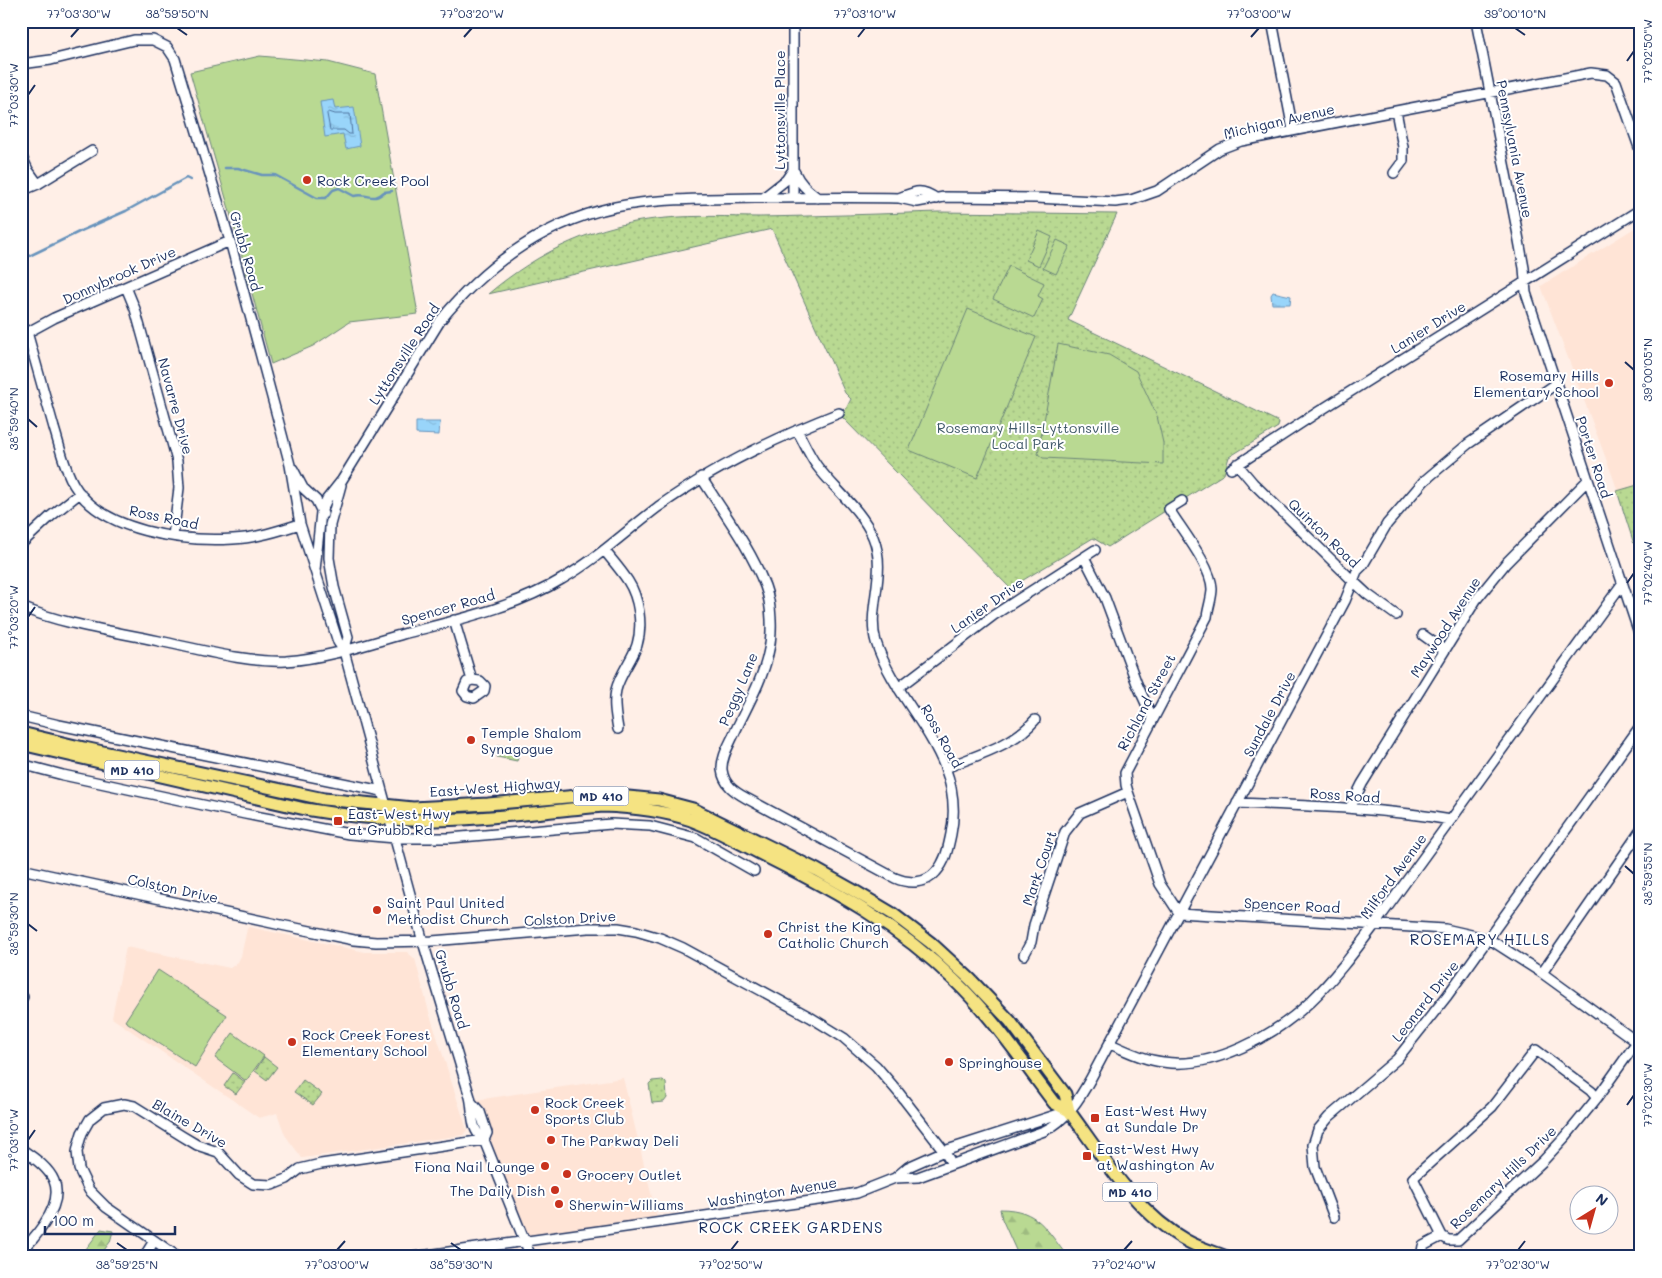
<svg xmlns="http://www.w3.org/2000/svg" width="1662" height="1278" font-family="Mali,sans-serif">
	<defs>
		<pattern id="grass-dots" width="8" height="8" patternUnits="userSpaceOnUse" patternTransform="scale(1.25)"><rect width="8" height="8" fill="#b9d992"/><path d="M2 2h.1M6 6h.1" fill="none" stroke="#9ebb80" stroke-width="1.8" stroke-linecap="round"/></pattern>
		<pattern id="forest-firs" width="22" height="20" patternUnits="userSpaceOnUse" patternTransform="scale(1.25)"><rect width="22" height="20" fill="#b9d992"/><path d="M5 1l3.5 6h-7zM16 11l3.5 6h-7z" fill="#9ebb80"/></pattern>
		<pattern id="water-ripples" width="26" height="14" patternUnits="userSpaceOnUse" patternTransform="scale(1.25)"><rect width="26" height="14" fill="#99d5fa"/><path d="M2 4q2-2 4 0t4 0M15 11q2-2 4 0t4 0" fill="none" stroke="#83b7d9"/></pattern>
	</defs>
	<rect width="100%" height="100%" fill="#ffefe7"/>
	<filter id="ink" filterUnits="userSpaceOnUse"><feTurbulence type="fractalNoise" baseFrequency=".02" numOctaves="2"/><feDisplacementMap in="SourceGraphic" scale="10" xChannelSelector="R" yChannelSelector="G"/><feConvolveMatrix kernelMatrix="1 2 1 2 8 2 1 2 1" color-interpolation-filters="sRGB"/></filter>
	<g filter="url(#ink)">
		<path fill="#ffe4d6" d="M1641,224V566L1614,480L1541,286Z
			M249,927L365,952H407L415,959L429,1012L467,1130L463,1135L302,1158L285,1135L277,1113L259,1118L112,1018L126,947L230,968L238,962L241,956L247,929Z
			M623,1078L658,1222L524,1241L474,1122L476,1100Z"/>
		<path fill="url(#grass-dots)" stroke="#6a8478" d="M938,212L1117,214L1068,320L1279,422L1278,427L1229,457L1224,474L1108,547L1093,538L1010,588L842,417L851,399L845,393L772,229L488,294C539,251 598,223 666,218C697,215 729,217 760,217C820,216 879,214 938,212Z
			M1641,484V542L1634,544L1617,491Z
			M499,745L520,750L517,761L497,757Z
			M264,1057L277,1067L267,1080L255,1071Z
			M233,1073L245,1082L236,1094L224,1086Z
			M303,1080L322,1094L313,1105L294,1092Z
			M663,1080L666,1083L667,1098L664,1102L652,1103L649,1084L652,1081Z"/>
		<path fill="url(#forest-firs)" stroke="#6a8478" d="M1000,1209C1039,1209 1046,1230 1068,1257H1019L1002,1219Z
			M101,1229L113,1231L110,1242L99,1257H80Z"/>
		<path fill="#b9d992" stroke="#6a8478" d="M260,56L328,62L375,74L418,314L349,322L313,346L271,364L235,230L190,72Z
			M1039,231L1052,237L1039,266L1026,260Z
			M1057,240L1070,246L1056,274L1043,268Z
			M1009,266L1044,283L1038,296L1043,299L1034,318L993,299Z
			M968,309L1036,337L977,478L909,450Z
			M1058,344L1109,355L1136,371L1157,416L1163,443V464L1043,458L1038,454Z
			M158,970L227,1015L195,1067L125,1021Z
			M233,1033L264,1056L246,1081L215,1058Z"/>
		<path fill="url(#water-ripples)" stroke="#6793bc" d="M333,100L335,109L354,107L360,146L346,149L343,134L325,137L320,102Z
			M1273,292L1291,296L1290,304H1272L1271,295Z
			M416,422H440L439,435L416,434Z"/>
		<g fill="none" stroke-linecap="round" stroke-linejoin="round">
			<path stroke="#4d719c" stroke-width="1" d="M329,112L335,114H350L352,134H349L344,130H330L327,114Z"/>
			<path stroke="#6793bc" stroke-width="2.5" d="M225,168H238L262,175H275L317,198H326L333,190L339,188L354,196C367,192 373,203 384,192L392,191
				M21,260L83,230L126,211L186,178L190,180
				M1049,1251L1050,1257"/>
			<g stroke="#1b2f5e" stroke-width="12">
				<path id="minor" d="M793,21V198
					M1272,21L1293,130
					M1476,21L1518,235L1524,268L1526,293L1641,639
					M21,64L51,60L134,40H153L167,47L175,59L230,241L280,427L290,465L300,524L338,642L344,651L423,942L470,1097C474,1112 469,1128 484,1140L531,1257
					M21,155L28,170L38,184
					M794,171C800,184 807,190 818,198
					M1394,173L1403,161V147L1396,111
					M21,191L38,184L92,151
					M763,198L786,180L793,170
					M899,198C916,191 921,188 937,199
					M126,287L135,309L177,461L179,488L173,536
					M27,332C36,364 45,396 54,428C60,447 64,468 74,485C102,532 183,542 233,539C256,538 278,531 300,524
					M21,336L54,318L230,241
					M1237,464L1253,483L1353,581L1367,594L1396,615
					M293,469L303,488L316,500L323,514
					M1231,469L1318,412L1641,209
					M701,477C723,512 750,547 765,586C772,605 773,634 768,654C763,679 745,710 734,734C729,745 721,758 722,770C724,785 735,792 746,798L895,878C909,884 926,884 936,872C946,861 948,848 951,834C967,754 898,710 876,642C866,609 888,573 873,537C861,509 835,490 817,466C809,455 803,441 797,430
					M341,485L330,525L329,558L334,587L348,637L344,651
					M1182,501L1169,509C1181,529 1212,567 1212,589C1212,598 1208,608 1207,617L1125,773L1126,785L1128,792L1160,884L1179,913L1445,929L1489,939L1542,973L1637,1042
					M21,544L51,516L80,493
					M604,550C612,560 621,570 628,581C639,598 643,625 637,645C632,660 620,674 616,690C613,703 616,717 618,729
					M1084,557L1105,598L1137,684L1153,719
					M315,570L321,512L327,499L342,480L440,321C487,263 551,217 626,205C668,198 711,199 755,198C803,198 851,197 899,198L917,202L944,197L1036,198L1115,202L1131,200L1157,191L1220,149L1241,141L1591,73L1607,75L1616,82L1641,153
					M21,607C65,625 113,631 159,641C198,649 247,663 286,661C326,658 365,645 403,634C456,620 514,608 562,579C597,559 626,531 658,507C714,467 775,438 839,413
					M454,620L472,680L467,682L463,691L467,696L474,698L484,691L485,686L480,681L472,680
					M1423,635L1444,650
					M898,688L994,615L1095,550
					M21,716L59,725L382,791
					M21,764L63,775L245,814L349,834L395,838H450L611,824L650,826L696,838L754,871
					M946,768C976,755 1013,746 1035,720
					M1237,803C1309,806 1381,808 1451,820
					M1350,808L1362,784L1476,600L1506,563L1588,480
					M21,869L281,925L354,940L376,942L432,941L588,928H618L636,931L660,938L683,948L810,1017L844,1038L876,1066L899,1093L944,1151L952,1164
					M1024,955L1031,942L1034,925L1065,832L1080,813L1128,792
					M1542,973L1641,830
					M21,997H23
					M1110,1044C1127,1051 1144,1060 1163,1062C1213,1070 1275,1035 1310,1002C1335,978 1355,951 1376,923L1622,584
					M1597,1098L1591,1091L1536,1050L1492,1107L1413,1178L1442,1236L1448,1240H1458L1543,1161L1566,1136L1597,1098L1641,1036
					M472,1103L480,1112L487,1133L484,1140
					M21,1149C53,1170 69,1187 44,1224C37,1234 31,1243 21,1250
					M895,1178L918,1177L1044,1131C1066,1121 1080,1098 1091,1078L1345,601L1357,571L1363,565L1387,524L1424,481L1468,444L1556,384
					M1334,1217L1315,1167L1313,1145L1318,1130L1329,1117L1397,1059L1447,996L1641,725
					M144,1257L154,1241
					M178,1257L106,1207L89,1190L79,1169L77,1152L79,1143L82,1133L90,1119L104,1108L124,1104L134,1106L182,1136L197,1145L218,1152L239,1175L253,1184L272,1185L287,1179L300,1169L321,1164L484,1140
					M413,1257L818,1200L857,1193L895,1178L908,1167L944,1151L1068,1111
					M1421,1257L1423,1246L1442,1236"/>
			</g>
			<g stroke="#1b2f5e" stroke-width="15">
				<path id="major" d="M21,733L84,748L324,799L413,808L488,804L589,795L618,796L659,800L693,809L817,870L851,889L893,914L931,943L970,979L1010,1021L1065,1094L1069,1111
					M21,744L305,809C340,815 375,819 411,820C475,821 538,812 602,806C632,807 661,810 691,820C718,830 743,845 769,858C837,892 899,926 954,980C992,1016 1022,1061 1054,1103L1069,1111C1103,1157 1136,1213 1187,1241C1199,1248 1214,1252 1227,1257"/>
			</g>
			<use href="#minor" stroke="#fff" stroke-width="9"/>
			<use href="#major" stroke="#f5e382" stroke-width="11"/>
			<path stroke="#1b2f5e" stroke-width="2.5" d="M1636,21L1641,43"/>
		</g>
	</g>
	<path fill="none" stroke="#1b2f5e" stroke-width="2" d="M177,28L187,35M1515,28L1525,35M71,37L79,28M464,37L472,28M858,37L865,28M1251,37L1259,28M1627,61L1634,51M28,95L35,85M1625,362L1634,370M28,419L37,427M1627,583L1634,573M28,617L35,607M1625,866L1634,874M28,924L37,931M1627,1105L1634,1095M28,1140L35,1130M117,1243L127,1250M451,1243L461,1250M337,1250L345,1241M731,1250L738,1241M1124,1250L1132,1241M1518,1250L1525,1241"/>
	<g fill="#c8321e" stroke="#fff" stroke-width="2">
		<circle cx="307" cy="180" r="5"/>
		<circle cx="1609" cy="383" r="5"/>
		<circle cx="471" cy="740" r="5"/>
		<rect x="333" y="816" width="10" height="10" rx="2.5"/>
		<circle cx="377" cy="910" r="5"/>
		<circle cx="768" cy="934" r="5"/>
		<circle cx="292" cy="1042" r="5"/>
		<circle cx="949" cy="1062" r="5"/>
		<circle cx="535" cy="1110" r="5"/>
		<rect x="1090" y="1113" width="10" height="10" rx="2.5"/>
		<circle cx="551" cy="1140" r="5"/>
		<rect x="1082" y="1151" width="10" height="10" rx="2.5"/>
		<circle cx="545" cy="1166" r="5"/>
		<circle cx="567" cy="1174" r="5"/>
		<circle cx="555" cy="1190" r="5"/>
		<circle cx="559" cy="1204" r="5"/>
	</g>
	<g text-anchor="middle" dominant-baseline="central" stroke-width="4" stroke-linejoin="round" paint-order="stroke">
		<g fill="#fff" stroke="#5f6d8e" stroke-width="1">
			<rect x="104.5" y="760.5" width="55" height="19" rx="4"/>
			<rect x="573.5" y="786.5" width="55" height="19" rx="4"/>
			<rect x="1102.5" y="1182.5" width="55" height="19" rx="4"/>
		</g>
		<g font-size="12" font-weight="bold" fill="#1b2f5e">
			<text x="132" y="770">MD 410</text>
			<text x="601" y="796">MD 410</text>
			<text x="1130" y="1192">MD 410</text>
		</g>
		<g font-size="14" fill="#1b2f5e" stroke="#fff">
			<text transform="translate(779 110) rotate(-90)">Lyttonsville Place</text>
			<text transform="translate(1279 121) rotate(-13)">Michigan Avenue</text>
			<text transform="translate(1515 149) rotate(79)">Pennsylvania Avenue</text>
			<text transform="translate(246 251) rotate(74)">Grubb Road</text>
			<text transform="translate(119 275) rotate(-24)">Donnybrook Drive</text>
			<text transform="translate(1428 327) rotate(-32)">Lanier Drive</text>
			<text transform="translate(404 354) rotate(-57)">Lyttonsville Road</text>
			<text transform="translate(176 406) rotate(75)">Navarre Drive</text>
			<text transform="translate(1594 457) rotate(72)">Porter Road</text>
			<text transform="translate(164 517) rotate(12)">Ross Road</text>
			<text transform="translate(1324 533) rotate(44)">Quinton Road</text>
			<text transform="translate(987 605) rotate(-35)">Lanier Drive</text>
			<text transform="translate(448 607) rotate(-16)">Spencer Road</text>
			<text transform="translate(1445 627) rotate(-57)">Maywood Avenue</text>
			<text transform="translate(738 689) rotate(-67)">Peggy Lane</text>
			<text transform="translate(1146 702) rotate(-62)">Richland Street</text>
			<text transform="translate(1269 714) rotate(-62)">Sundale Drive</text>
			<text transform="translate(942 736) rotate(61)">Ross Road</text>
			<text transform="translate(495 787) rotate(-4)">East-West Highway</text>
			<text transform="translate(1345 795) rotate(4)">Ross Road</text>
			<text transform="translate(1039 868) rotate(-71)">Mark Court</text>
			<text transform="translate(1393 876) rotate(-54)">Milford Avenue</text>
			<text transform="translate(173 888) rotate(12)">Colston Drive</text>
			<text transform="translate(1292 905) rotate(3)">Spencer Road</text>
			<text transform="translate(570 918) rotate(-3)">Colston Drive</text>
			<text transform="translate(452 989) rotate(73)">Grubb Road</text>
			<text transform="translate(1425 1001) rotate(-52)">Leonard Drive</text>
			<text transform="translate(190 1123) rotate(30)">Blaine Drive</text>
			<text transform="translate(1503 1177) rotate(-44)">Rosemary Hills Drive</text>
			<text transform="translate(772 1192) rotate(-9)">Washington Avenue</text>
		</g>
		<g font-size="14" fill="#1b2f5e" stroke="#fff" text-anchor="start">
			<text x="317" y="180">Rock Creek Pool</text>
			<text x="1599" y="375" text-anchor="end">Rosemary Hills<tspan x="1599" dy="16">Elementary School</tspan></text>
			<text x="481" y="732">Temple Shalom<tspan x="481" dy="16">Synagogue</tspan></text>
			<text x="348" y="813">East-West Hwy<tspan x="348" dy="16">at Grubb Rd</tspan></text>
			<text x="387" y="902">Saint Paul United<tspan x="387" dy="16">Methodist Church</tspan></text>
			<text x="778" y="926">Christ the King<tspan x="778" dy="16">Catholic Church</tspan></text>
			<text x="302" y="1034">Rock Creek Forest<tspan x="302" dy="16">Elementary School</tspan></text>
			<text x="959" y="1062">Springhouse</text>
			<text x="545" y="1102">Rock Creek<tspan x="545" dy="16">Sports Club</tspan></text>
			<text x="1105" y="1110">East-West Hwy<tspan x="1105" dy="16">at Sundale Dr</tspan></text>
			<text x="561" y="1140">The Parkway Deli</text>
			<text x="1097" y="1148">East-West Hwy<tspan x="1097" dy="16">at Washington Av</tspan></text>
			<text x="535" y="1166" text-anchor="end">Fiona Nail Lounge</text>
			<text x="577" y="1174">Grocery Outlet</text>
			<text x="545" y="1190" text-anchor="end">The Daily Dish</text>
			<text x="569" y="1204">Sherwin-Williams</text>
		</g>
		<g font-size="14" fill="#425a6b" stroke="#fff">
			<text x="1028" y="427">Rosemary Hills-Lyttonsville<tspan x="1028" dy="16">Local Park</tspan></text>
		</g>
		<g font-size="15" letter-spacing="1" fill="#1b2f5e" stroke="#fff">
			<text x="1480" y="939">ROSEMARY HILLS</text>
			<text x="791" y="1227">ROCK CREEK GARDENS</text>
		</g>
	</g>
	<rect width="1662" height="1278" fill="none" stroke="#fff" stroke-width="55"/>
	<g transform="translate(1594 1210) rotate(37)"><circle r="24" fill="#ffffff" stroke="#a4acbf"/>
	<path d="M0-4L9 19L0 12L-9 19Z" fill="#c8321e"/>
	<text y="-8" font-size="14" font-weight="bold" text-anchor="middle" fill="#1b2f5e">N</text>
	</g>
	<path d="M45 1226v8h130v-8" fill="none" stroke="#1b2f5e" stroke-width="2.5"/>
	<text x="52" y="1226" font-size="15" fill="#1b2f5e" stroke="#ffffff" stroke-width="4" paint-order="stroke">100 m</text>
	<rect x="28" y="28" width="1606" height="1222" fill="none" stroke="#1b2f5e" stroke-width="2"/>
	<g font-size="12" text-anchor="middle" fill="#1b2f5e">
		<text x="79" y="18">77°03'30"W</text>
		<text x="177" y="18">38°59'50"N</text>
		<text x="472" y="18">77°03'20"W</text>
		<text x="865" y="18">77°03'10"W</text>
		<text x="1259" y="18">77°03'00"W</text>
		<text x="1515" y="18">39°00'10"N</text>
		<text transform="translate(1648 51) rotate(-90)" y="4">77°02'50"W</text>
		<text transform="translate(14 95) rotate(-90)" y="4">77°03'30"W</text>
		<text transform="translate(1648 370) rotate(-90)" y="4">39°00'05"N</text>
		<text transform="translate(14 419) rotate(-90)" y="4">38°59'40"N</text>
		<text transform="translate(1648 573) rotate(-90)" y="4">77°02'40"W</text>
		<text transform="translate(14 617) rotate(-90)" y="4">77°03'20"W</text>
		<text transform="translate(1648 874) rotate(-90)" y="4">38°59'55"N</text>
		<text transform="translate(14 924) rotate(-90)" y="4">38°59'30"N</text>
		<text transform="translate(1648 1095) rotate(-90)" y="4">77°02'30"W</text>
		<text transform="translate(14 1140) rotate(-90)" y="4">77°03'10"W</text>
		<text x="127" y="1269">38°59'25"N</text>
		<text x="337" y="1269">77°03'00"W</text>
		<text x="461" y="1269">38°59'30"N</text>
		<text x="731" y="1269">77°02'50"W</text>
		<text x="1124" y="1269">77°02'40"W</text>
		<text x="1518" y="1269">77°02'30"W</text>
	</g>
</svg>
